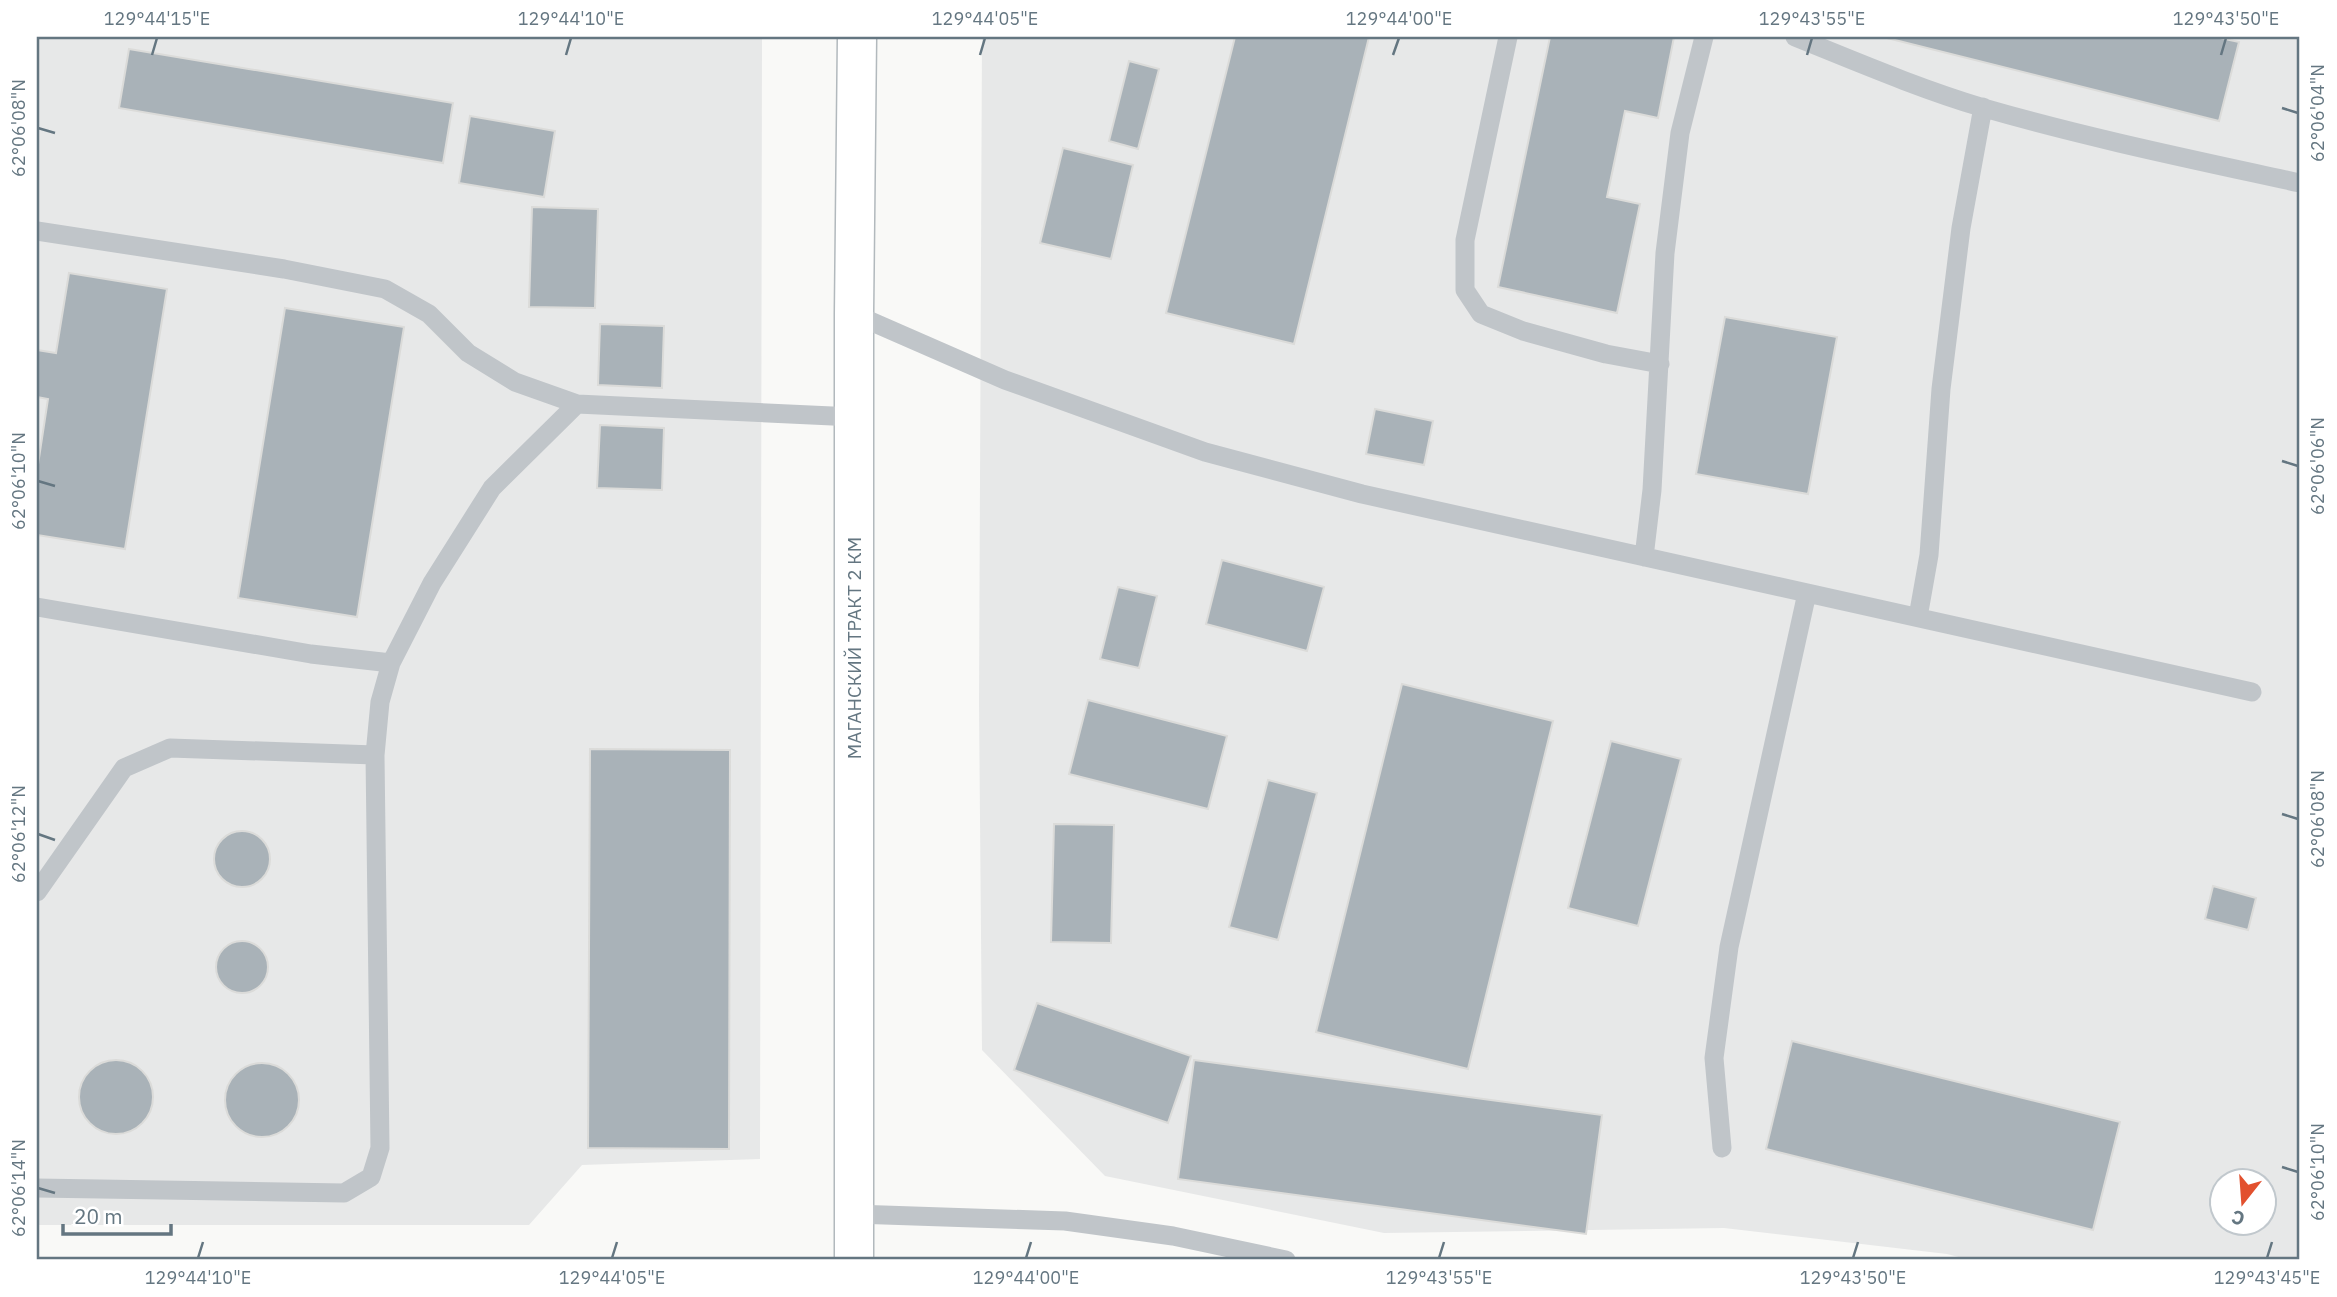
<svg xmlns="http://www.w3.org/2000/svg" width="2337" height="1297" font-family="'IBM Plex Sans',sans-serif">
	<rect width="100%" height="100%" fill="#f9f9f7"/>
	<path fill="#e7e8e8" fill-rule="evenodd" d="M37,37H762L760,1159L582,1165L529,1225H37Z
		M982,37H2300V1260H1970L1947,1254L1724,1228L1384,1233L1105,1176L982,1050L979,702ZM2222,1182H2264V1224H2222Z"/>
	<path fill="#a9b2b8" stroke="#dbdbd9" stroke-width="2" d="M1235,37H1369L1294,344L1166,313Z
		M1550,37H1674L1658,118L1625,111L1607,197L1640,204L1617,313L1498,287Z
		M1883,37H2216L2239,42L2219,121Z
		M129,49L453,103L443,163L119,108Z
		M1129,61L1159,69L1138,149L1109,141Z
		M470,116L555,131L544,197L459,183Z
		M1063,148L1133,165L1111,259L1040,243Z
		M532,207L598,209L595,308L529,307Z
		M69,273L167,289L125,549L37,535V471L48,399L37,397V350L56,353Z
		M285,308L404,327L357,617L238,598Z
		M1725,317L1837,337L1808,494L1696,474Z
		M600,324L664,326L662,388L598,385Z
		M1375,409L1433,421L1424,465L1366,454Z
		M600,425L664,428L662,490L597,488Z
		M1222,560L1324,587L1307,651L1206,624Z
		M1118,587L1157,596L1139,668L1100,659Z
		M1402,684L1553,721L1468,1069L1316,1032Z
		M1088,700L1227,736L1208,809L1069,774Z
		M1611,741L1681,759L1638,926L1568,908Z
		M590,749L730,750L729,1149L588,1148Z
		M1268,780L1317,793L1278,940L1229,927Z
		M1054,824L1114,825L1111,943L1051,942Z
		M214 859a28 28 0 1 1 56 0a28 28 0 1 1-56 0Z
		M2213,886L2256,898L2248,930L2205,919Z
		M216 967a26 26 0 1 1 52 0a26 26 0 1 1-52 0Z
		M1037,1003L1191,1056L1168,1123L1014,1070Z
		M1792,1041L2120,1122L2093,1230L1766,1149Z
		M79 1097a37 37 0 1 1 74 0a37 37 0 1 1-74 0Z
		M1194,1060L1602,1115L1586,1234L1178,1179Z
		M225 1100a37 37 0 1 1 74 0a37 37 0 1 1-74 0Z"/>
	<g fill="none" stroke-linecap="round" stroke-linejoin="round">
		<g stroke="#b2b9bd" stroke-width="41">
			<path id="secondary" d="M854,1260V314L857,37"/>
		</g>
		<path stroke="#c0c5c9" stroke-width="19" d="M1508,37L1465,240V290L1481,314L1523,331L1606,354L1660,364
			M1795,37C1857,62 1920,89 1984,108C2088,138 2195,160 2300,183
			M37,231L284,269L385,289L429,314L468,353L515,382L577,404
			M854,314L1005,380L1205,452L1362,494L2252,692
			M1644,557L1652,490L1665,253L1680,133L1704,37
			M37,607L311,654L391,663L432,583L492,488L577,404L854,417
			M1918,617L1929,555L1941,389L1961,228L1983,107
			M37,892L124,768L170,748L375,755
			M1722,1148L1714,1058L1729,947L1807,593
			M37,1188L344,1193L371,1177L380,1148L375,755L380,702L391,663
			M854,1214L1065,1221L1173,1236L1286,1260"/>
		<use href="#secondary" stroke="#fff" stroke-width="38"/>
	</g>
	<path fill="none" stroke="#647681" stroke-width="2.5" d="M152,55L157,38M566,55L571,38M980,55L985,38M1393,55L1399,38M1807,55L1812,38M2221,55L2226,38M2282,108L2298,113M38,128L55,133M2282,461L2298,466M38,481L55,486M2282,814L2298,819M38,834L55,840M2282,1167L2298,1172M38,1188L55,1193M198,1258L203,1242M612,1258L617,1242M1026,1258L1031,1242M1439,1258L1444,1242M1853,1258L1858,1242M2267,1258L2272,1242"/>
	<g text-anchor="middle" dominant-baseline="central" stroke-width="7" stroke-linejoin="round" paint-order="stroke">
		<g font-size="19" fill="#647681" stroke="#fff">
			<text transform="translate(854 648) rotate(-90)">МАГАНСКИЙ ТРАКТ 2 КМ</text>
		</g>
	</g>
	<rect width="2337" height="1297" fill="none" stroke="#ffffff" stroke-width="77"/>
	<g transform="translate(2243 1202) rotate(197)"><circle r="33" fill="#ffffff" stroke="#c1c8cd" stroke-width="2"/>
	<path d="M0-5L12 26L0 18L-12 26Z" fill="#e2502e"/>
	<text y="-10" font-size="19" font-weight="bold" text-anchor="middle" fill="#647681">С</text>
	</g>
	<path d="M63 1224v10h108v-10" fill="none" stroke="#647681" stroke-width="3.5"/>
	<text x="74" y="1224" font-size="21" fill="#647681" stroke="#ffffff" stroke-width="5" paint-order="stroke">20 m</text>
	<rect x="38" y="38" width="2260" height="1220" fill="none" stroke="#647681" stroke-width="2.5"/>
	<g font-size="18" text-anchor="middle" fill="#647681">
		<text x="157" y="25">129°44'15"E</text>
		<text x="571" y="25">129°44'10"E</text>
		<text x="985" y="25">129°44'05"E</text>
		<text x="1399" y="25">129°44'00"E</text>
		<text x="1812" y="25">129°43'55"E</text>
		<text x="2226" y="25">129°43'50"E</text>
		<text transform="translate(2318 113) rotate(-90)" y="6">62°06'04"N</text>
		<text transform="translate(19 128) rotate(-90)" y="6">62°06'08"N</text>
		<text transform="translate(2318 466) rotate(-90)" y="6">62°06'06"N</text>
		<text transform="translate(19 481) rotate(-90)" y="6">62°06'10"N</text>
		<text transform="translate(2318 819) rotate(-90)" y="6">62°06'08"N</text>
		<text transform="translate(19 834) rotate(-90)" y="6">62°06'12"N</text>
		<text transform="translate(2318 1172) rotate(-90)" y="6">62°06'10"N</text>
		<text transform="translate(19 1188) rotate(-90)" y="6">62°06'14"N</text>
		<text x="198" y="1284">129°44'10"E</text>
		<text x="612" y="1284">129°44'05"E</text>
		<text x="1026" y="1284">129°44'00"E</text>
		<text x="1439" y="1284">129°43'55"E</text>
		<text x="1853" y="1284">129°43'50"E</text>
		<text x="2267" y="1284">129°43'45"E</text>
	</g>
</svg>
